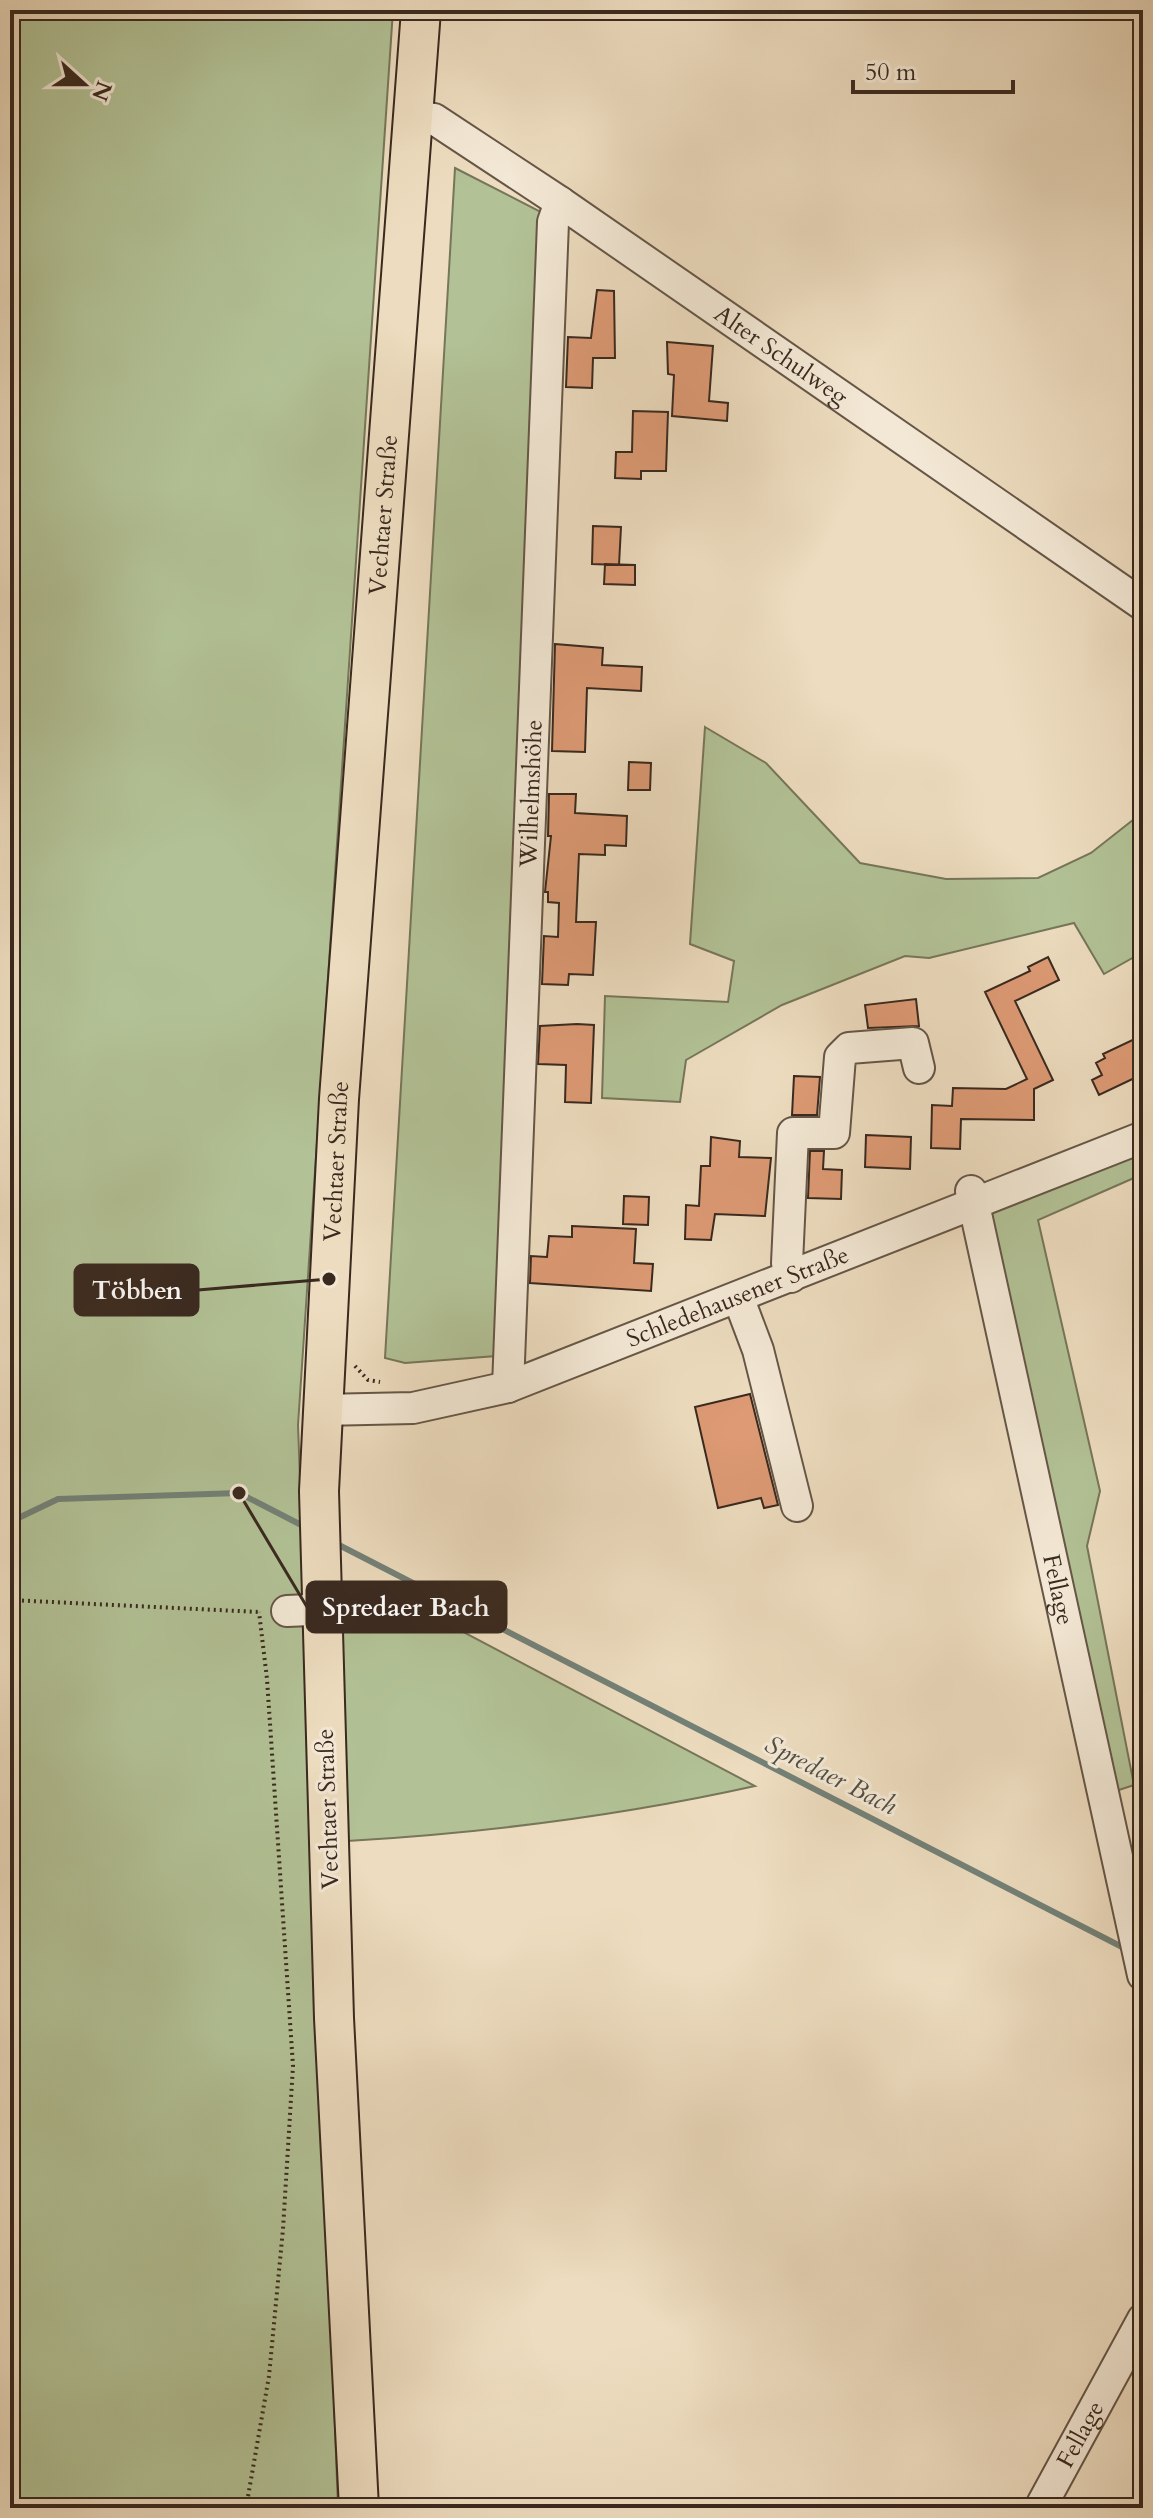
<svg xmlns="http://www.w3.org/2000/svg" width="1153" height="2518" font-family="Cardo,serif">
	<rect width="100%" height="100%" fill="#eddcbf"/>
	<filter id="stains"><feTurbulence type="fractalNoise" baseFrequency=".0025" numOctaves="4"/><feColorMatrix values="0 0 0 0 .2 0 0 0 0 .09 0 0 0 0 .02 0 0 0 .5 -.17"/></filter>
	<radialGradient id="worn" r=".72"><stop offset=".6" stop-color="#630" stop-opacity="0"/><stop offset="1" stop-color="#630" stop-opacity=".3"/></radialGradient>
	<path fill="#b2c296" stroke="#76765a" stroke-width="2" d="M10,10H393L298,1425L338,2508H10Z
		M455,168L541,212L496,1356L405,1363L385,1358Z
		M705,727L766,763L860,863L946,879L1038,878L1091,853L1143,812V952L1104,974L1074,923L929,958L905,956L782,1005L686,1060L680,1102L602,1098L605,996L728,1002L734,961L690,944Z
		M1143,1151V1174L1038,1220L1100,1491L1087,1546L1134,1785L1116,1791L988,1214Z
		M378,1587L755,1786C620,1816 484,1833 347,1841L342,1609Z"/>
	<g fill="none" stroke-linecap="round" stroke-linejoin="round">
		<path stroke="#738177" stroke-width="6" d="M10,1522L58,1499L239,1493L307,1528
			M335,1543L1126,1949"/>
	</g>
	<path fill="#dd9a74" stroke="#39291f" stroke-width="2" d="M597,290L614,291L615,358H593L592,388L566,387L568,337L591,338Z
		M667,342L713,346L709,401L728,403L727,421L672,416L674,375L668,374Z
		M633,411L668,412L666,471H641V479L615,478L616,452H632Z
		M593,526L621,527L619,565L592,564Z
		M605,564L635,565V585L604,584Z
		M555,644L603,648L602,665L642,667L641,691L587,688L585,752L552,751Z
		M629,762L651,763L650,790H628Z
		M549,794H576L575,813L627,816L626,846L605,845V855L579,854L576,922H596L593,975L569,974L568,985L542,984L544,936L558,937L559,903L548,902V892H545L551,836H548Z
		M1048,957L1059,980L1015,1001L1053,1080L1034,1089V1120L961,1119L960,1149L931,1148L932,1105L952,1106L953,1088L1006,1089L1027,1079L985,992L1030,971L1028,967Z
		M916,999L919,1026L868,1028L865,1005Z
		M577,1024L594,1025L591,1103L565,1102L566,1065L538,1064L540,1026Z
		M1143,1035V1074L1099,1095L1092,1080L1102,1075L1096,1063L1105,1058L1103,1054Z
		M794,1076L820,1077L817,1115H792Z
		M866,1135L911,1137L910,1169L865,1167Z
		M711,1137L740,1141L739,1157L771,1158L765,1216L715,1214L711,1240L685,1239L686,1205L699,1206L701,1166H710Z
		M810,1151H824L823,1169L842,1170L841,1199L808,1198Z
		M624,1196L649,1197L648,1225L623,1224Z
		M572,1226L636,1229L634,1263L653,1264L651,1291L530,1283L531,1256L547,1257L549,1236L572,1237Z
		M750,1394L778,1505L764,1508L761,1498L718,1508L695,1407Z"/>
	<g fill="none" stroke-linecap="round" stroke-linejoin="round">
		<g stroke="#665647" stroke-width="34">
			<g id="minor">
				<path id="s1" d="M414,117L434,119L560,202L1143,605"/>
				<path id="s2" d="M971,1191L1143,1975"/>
				<path d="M791,1277L787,1263L793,1133H834L840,1057L849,1048L913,1043L919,1068"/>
				<path d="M738,1297L758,1350L797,1506"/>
				<path id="s3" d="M508,1387L553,222L560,202"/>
				<path id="s4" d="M321,1410L413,1408L508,1387L1143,1137"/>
				<path d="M287,1611L310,1610"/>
				<path id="s5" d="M1040,2508L1143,2319"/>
			</g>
		</g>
		<g stroke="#39291f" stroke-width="42">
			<g id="major">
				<path id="s6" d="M359,2508L334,2018L319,1491L339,1099L421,10"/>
			</g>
		</g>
		<path stroke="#39291f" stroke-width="4" stroke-dasharray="2 4" stroke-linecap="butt" d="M355,1366L368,1380L380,1382
			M10,1600L259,1612
			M246,2508L269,2376L283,2229L293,2066L267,1679L259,1612"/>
		<use href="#minor" stroke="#f3e8d5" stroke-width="30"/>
		<use href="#major" stroke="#eddcbf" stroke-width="38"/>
	</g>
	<g text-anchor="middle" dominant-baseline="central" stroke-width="6" stroke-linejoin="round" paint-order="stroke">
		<g font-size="24" fill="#39291f" stroke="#f3e8d5">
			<text stroke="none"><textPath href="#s1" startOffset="440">Alter Schulweg</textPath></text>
			<text stroke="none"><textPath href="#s6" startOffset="1996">Vechtaer Straße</textPath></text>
			<text stroke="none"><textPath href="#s3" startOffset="594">Wilhelmshöhe</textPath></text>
			<text stroke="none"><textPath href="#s6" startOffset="1348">Vechtaer Straße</textPath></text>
			<text stroke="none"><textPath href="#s4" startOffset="436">Schledehausener Straße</textPath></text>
			<text stroke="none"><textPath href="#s2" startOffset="408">Fellage</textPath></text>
			<text transform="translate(328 1809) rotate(-92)">Vechtaer Straße</text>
			<text stroke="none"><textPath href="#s5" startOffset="84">Fellage</textPath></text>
		</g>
		<g font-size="26" font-style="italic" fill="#514e44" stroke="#f3e8d5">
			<text transform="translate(831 1775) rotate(27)">Spredaer Bach</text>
		</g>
	</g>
	<path fill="none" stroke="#39291f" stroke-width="3" d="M329 1279L198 1290M239 1493L307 1607"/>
	<g fill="#39291f" stroke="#f3e8d5" stroke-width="3">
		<circle cx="329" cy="1279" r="8"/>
		<circle cx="239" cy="1493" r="8"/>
	</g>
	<g fill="#39291f" stroke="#39291f" stroke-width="3">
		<rect x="75" y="1265" width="123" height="50" rx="8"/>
		<rect x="307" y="1582" width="199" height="50" rx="8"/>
	</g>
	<g font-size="26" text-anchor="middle" font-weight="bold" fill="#fff">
		<text x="137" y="1299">Többen</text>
		<text x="406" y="1616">Spredaer Bach</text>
	</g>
	<rect width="1153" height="2518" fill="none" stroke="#eddcbf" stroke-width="40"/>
	<rect x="12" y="12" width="1129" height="2494" fill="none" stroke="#39291f" stroke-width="4"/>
	<rect x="20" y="20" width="1113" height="2478" fill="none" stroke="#39291f" stroke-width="2"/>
	<g transform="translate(84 84) rotate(111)" stroke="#f3e8d5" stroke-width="6" paint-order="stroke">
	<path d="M0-6L14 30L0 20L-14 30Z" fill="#39291f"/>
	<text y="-12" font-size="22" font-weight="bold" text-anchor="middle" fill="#39291f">N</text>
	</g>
	<path d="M853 80v12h160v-12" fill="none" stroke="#39291f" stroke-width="4"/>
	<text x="865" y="80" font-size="24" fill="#39291f" stroke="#f3e8d5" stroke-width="6" paint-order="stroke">50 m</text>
	<rect width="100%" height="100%" filter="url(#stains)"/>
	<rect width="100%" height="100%" fill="url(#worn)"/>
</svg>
